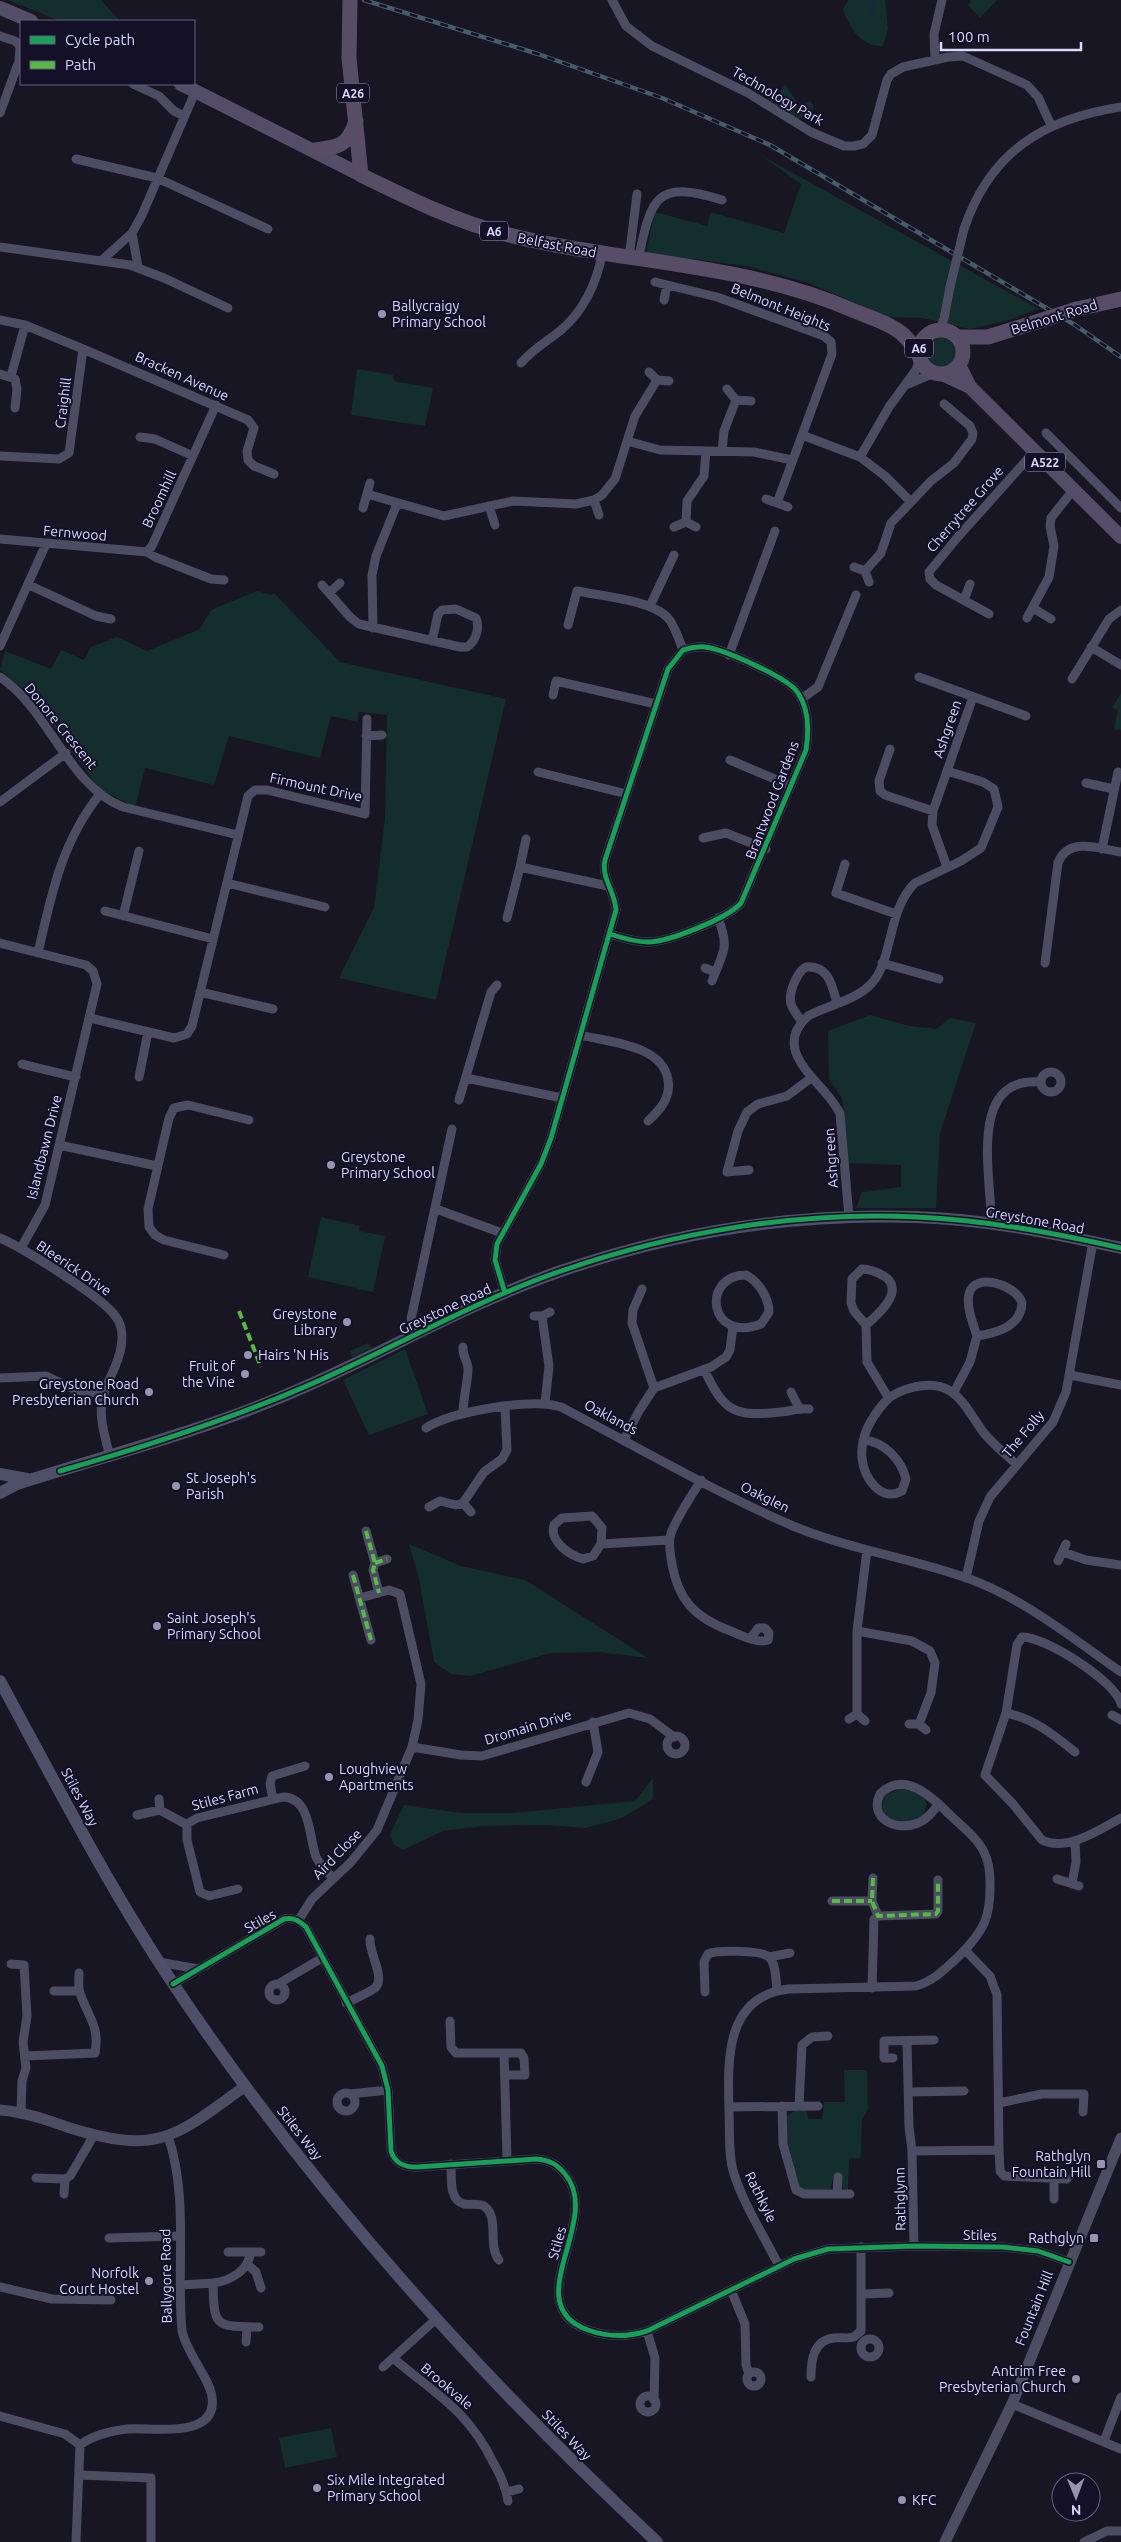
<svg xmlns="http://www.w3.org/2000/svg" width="1121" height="2542" font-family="Ubuntu,sans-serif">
	<rect width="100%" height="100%" fill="#171622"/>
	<path fill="#142e2d" d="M8,0H101L120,21H60Z
		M848,0H885L888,29L883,46C861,47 849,28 843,9Z
		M971,0H997L980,18L968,5Z
		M785,84L799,105L810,101L814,106L811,115L795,120L782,112L774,102Z
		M762,156L1039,309L1006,321L970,329L923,318L889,317L806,282L746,266L646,253L655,212L707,226L711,212L784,233L801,184Z
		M926 353a15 15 0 1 1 30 0a15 15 0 1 1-30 0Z
		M357,369L393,375L394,381L433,388L425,426L351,415Z
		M257,591L272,595L274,593L340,662L506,699L436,1000L339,978L374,908L385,818L387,715L359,712L358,722L331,716L320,758L229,736L214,785L145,768L135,807L100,789L26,691L0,670L5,651L51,669L61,650L84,660L91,647L117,637L147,651L200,629L211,610Z
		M1121,693V730L1114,729L1118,710L1112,708Z
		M870,1015L909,1026L936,1029L950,1018L976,1023L940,1133L936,1208H856L862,1192L901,1187V1165L849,1163L842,1098L829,1079L828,1031Z
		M321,1217L360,1226L359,1231L385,1236L373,1292L308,1277Z
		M368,1343L373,1348L352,1357L350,1351Z
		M405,1349L428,1414L369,1435L343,1380Z
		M409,1544L461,1566L525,1580L648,1658L599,1652L551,1653L471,1676L451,1674L434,1662L419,1579Z
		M653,1778V1799L622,1818L586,1828L547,1825L484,1826L443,1831L403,1850L393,1844L390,1834L404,1805L462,1813H512L625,1802L635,1801Z
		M901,1789L913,1791L924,1798L927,1805L922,1817C903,1826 873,1822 885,1795Z
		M844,2070H867L868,2110L862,2119L861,2158L849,2159L848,2190H845L834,2175L830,2189L803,2191L800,2188L786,2137V2117L794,2111H807L808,2119H822L824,2102H845Z
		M331,2428L337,2457L285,2468L279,2438Z"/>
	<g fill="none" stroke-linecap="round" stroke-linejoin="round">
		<path stroke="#112949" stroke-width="2.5" d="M872,13L873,0"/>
		<path stroke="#4c4c63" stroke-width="9" d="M612,0L626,26L652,46L748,93L811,132L844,146H854L863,144L872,135L887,80L891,74L903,67L948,57L963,56L1027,85L1038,97L1051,125
			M0,36L15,41L20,46
			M935,60L934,34L942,0
			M133,84L159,96L174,111L184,116
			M0,113L19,61L20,46
			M76,159L157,178L268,229
			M964,229C990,152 1043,119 1121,107
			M132,233L138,267
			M0,247L130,265L164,278L228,308
			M629,258L637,194
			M638,260C651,200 654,178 722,200
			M101,261L132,233L142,215L196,90
			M655,282L717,297L824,336L831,342L832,354L777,503
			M664,300L667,285
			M0,320L25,325L83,349L69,453L59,459L0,456
			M939,330L944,319L950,287
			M83,349L248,420L254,428L247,451L248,460L254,466L274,474
			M521,363C533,349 546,342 560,331C583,312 597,283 602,254
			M649,372L657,380L669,381
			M0,374L15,379L17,389L15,408
			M11,376L25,325
			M908,384L934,373
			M727,389L736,400L751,401
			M1046,433L1121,508
			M802,435L860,457L885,476L911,502
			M140,437L155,439L193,456
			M627,441L660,450L754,452L792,460
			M722,451L724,431L736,400
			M860,457L889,407L916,370L920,359
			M367,494L444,516L513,501L576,504L594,500L602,495L615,479L635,416L657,380
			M766,499L788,507
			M594,500L599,515
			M489,506L495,525
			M363,508L370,483
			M686,522L687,501L704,476L706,451
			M674,527L686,522L696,527
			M0,539L147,552
			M147,552L152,546L216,405
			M147,552L155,557L211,579L224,580
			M854,567L865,571L869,582
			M865,571L881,553L891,523L931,481L954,463L972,439L973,433L970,426L944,404
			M29,585L96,616L111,619
			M322,585L350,617L359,624L460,647H467C476,641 480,628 476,618L456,609L442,610L438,614L432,641
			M329,593L340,583
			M964,600L970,584
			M650,606L674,555
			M1033,608L1051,619
			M989,614L936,585L930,579L929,572L957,538L1034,452
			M1027,618L1049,577L1054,546L1050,526L1051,518L1073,490
			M568,625L577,591C601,596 652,600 668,618C675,626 679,640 683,650
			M373,628L372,575L376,556L397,504
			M0,646L46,544
			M1091,647L1121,665
			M729,655L775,531
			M0,677C49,709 68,786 123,807L238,835
			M919,677L1026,716
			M1072,679L1109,619L1121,610
			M553,695L556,681L656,704
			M801,699L818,687L856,595
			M366,736L382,735
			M890,749L879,781L880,791L885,795L933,811
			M730,760L791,786
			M538,772L627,794
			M1086,783L1114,789
			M0,802L66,753
			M703,838L726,833L766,849
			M1102,849L1118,772
			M845,864L836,893L896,914
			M520,867L526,839
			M947,867L932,825L933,811L973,697
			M227,883L325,907
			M105,911L213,939
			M123,916L139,851
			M507,918L520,867L608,886
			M0,943L86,965L93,971L97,984L45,1205L21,1248
			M38,953C51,895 62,841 100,794
			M882,963L939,979
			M1045,963L1058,863C1068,836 1099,849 1121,852
			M705,968L715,972
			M712,981C723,952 730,949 718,918
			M200,992L273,1009
			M90,1018L174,1038L187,1034L192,1026L248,796L255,790H267L365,814L367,719
			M802,1022C798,1016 793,1010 791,1004C788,993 797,972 806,967C829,965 832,986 837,1003
			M580,1035C609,1042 663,1045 668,1080C671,1098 660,1110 648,1121
			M22,1064L76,1077
			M1041 1082a10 10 0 1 1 20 0a10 10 0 1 1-20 0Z
			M139,1077L148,1032
			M466,1078L562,1098
			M459,1100L491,992L497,985
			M59,1145L157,1166
			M749,1170L727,1172L738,1131L747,1112L758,1104L787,1096L811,1078
			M436,1209L502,1233
			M849,1217L840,1114C828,1084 767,1053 808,1016C828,1005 854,1001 870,985C894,962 886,911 915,883L961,861L981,848L998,807L994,789L983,782L947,771
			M991,1223C992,1177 966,1076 1041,1082
			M0,1238C23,1248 104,1298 116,1317C122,1325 123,1337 121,1347C119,1363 109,1378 104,1393C97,1414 105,1436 110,1457
			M224,1255L164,1240L155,1235L149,1227L148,1209L169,1118L174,1108L188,1105L249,1120
			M746,1275C759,1282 769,1298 769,1312L761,1324C708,1344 701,1275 746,1275Z
			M642,1289L633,1310L632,1323L654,1388
			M505,1293L495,1260L497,1244L541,1164L551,1138L616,910C615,891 601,879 605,860L668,669L683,650C690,648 698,646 705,647C723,649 789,678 798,693C809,709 809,731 806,750L741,903C728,918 669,942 648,942C635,942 622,938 610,934
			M534,1316H542L550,1312
			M542,1316L549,1366L545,1403
			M411,1319L452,1129
			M866,1325C879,1314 906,1290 884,1276C877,1272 870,1269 862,1269L852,1279L851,1303L854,1311L866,1325L867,1362L888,1397
			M463,1347C462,1356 468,1361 468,1369C468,1382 463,1398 463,1413
			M704,1369C724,1412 734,1417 781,1412C791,1411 799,1408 809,1409
			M1070,1375L1121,1385
			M0,1378L46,1376L76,1390L104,1394
			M791,1392L799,1408
			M954,1392L970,1362L977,1336C996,1333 1021,1327 1022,1303C1017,1285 974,1271 969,1294C966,1306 973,1324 977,1336
			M426,1428C452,1411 532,1398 561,1407C637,1447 715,1492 793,1526C849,1549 910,1558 967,1578C1023,1598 1072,1638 1121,1672
			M624,1440L639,1411L654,1388L711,1367L726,1357L730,1350L733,1326
			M864,1440C884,1442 901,1459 906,1479L902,1491C880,1503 864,1477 862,1458C860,1437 871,1418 884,1403C891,1394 902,1390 914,1387C955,1378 963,1404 983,1432C993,1444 1005,1454 1016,1464
			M701,1480C691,1497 678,1515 671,1533C668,1543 670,1554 672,1564C678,1599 694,1617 728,1630C739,1634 756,1644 768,1640L769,1633L765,1628H758L751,1638
			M463,1503L471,1512
			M429,1507L440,1501L456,1505L463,1503L484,1472L502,1459L507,1450L505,1408
			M366,1531L375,1563L373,1570L379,1593
			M601,1544L602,1528L592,1516L562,1518L554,1525C549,1541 569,1555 583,1559L593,1556L601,1544L669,1540
			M1063,1552L1086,1560L1121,1565
			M1058,1561L1066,1544
			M375,1563L387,1559
			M353,1575L371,1640
			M966,1578L979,1521L990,1497L1053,1422L1066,1392L1093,1242
			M857,1631L912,1641L930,1651L935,1663L931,1693L919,1724
			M1121,1704C1117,1682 1044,1636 1022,1637L1017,1645L1006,1713L985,1775L1013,1804L1042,1840C1067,1852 1099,1830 1121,1818
			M1006,1713C1033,1718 1054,1735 1075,1752
			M857,1714V1631L867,1550
			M1112,1715L1121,1720
			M849,1719L857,1714L865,1721
			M909,1724H919L926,1730
			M667 1745a9 9 0 1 1 18 0a9 9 0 1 1-18 0Z
			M412,1747L461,1755L482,1756L629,1713L650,1719L674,1737
			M586,1782L598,1752L593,1722
			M159,1799L160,1810
			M273,1799L270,1784L272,1776L305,1766
			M137,1815L160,1810L187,1825
			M873,1878L872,1901L878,1916
			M1057,1879L1079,1886
			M1072,1883L1076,1862L1075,1841
			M238,1889L209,1896L200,1892L187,1840V1824L197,1818L283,1797C311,1797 309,1838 316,1857C320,1865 327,1872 333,1878
			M832,1901H872
			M298,1921L312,1899L351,1862L377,1830L412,1747L418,1720L421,1684L400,1594L389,1590L360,1598
			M769,1957L790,1953
			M159,1962L198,1969
			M11,1964L24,1965L27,2016L23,2042L26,2068L22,2081L21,2112
			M173,1984L284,1919C294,1917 299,1921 306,1927L382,2066L388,2090L391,2151C395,2164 405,2167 417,2167L536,2159C549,2160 557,2164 565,2174C604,2220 516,2304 588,2330C607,2337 628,2337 647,2331L794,2259L828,2249L914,2246L1002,2247L1038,2251L1069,2262
			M278,1984L322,1958
			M269 1992a8 8 0 1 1 16 0a8 8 0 1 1-16 0Z
			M872,1988L874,1919L878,1916L936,1914L938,1911V1880
			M54,1991H79
			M705,1992L704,1962L708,1954C716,1950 761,1950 769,1957C776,1963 776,1981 777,1990
			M346,2003C355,1998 367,1994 375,1988C386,1978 369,1954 370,1939
			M450,2021L451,2047L456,2053H521L524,2058L525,2075H505
			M907,2041L909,2127L912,2151
			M504,2053L507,2159
			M25,2056L95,2053C100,2026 88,2017 80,1993C78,1987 79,1980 79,1973
			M893,2058H884V2041L934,2040
			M908,2092L964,2091
			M337 2102a9 9 0 1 1 18 0a9 9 0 1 1-18 0Z
			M350,2094L388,2090
			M999,2103L1042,2094H1084L1083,2112
			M782,2106L783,2144L796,2190L804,2194H850
			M799,2106L802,2045L812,2037L828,2036
			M729,2107L818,2106
			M999,2150L1000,2171L1004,2176L1067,2179
			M451,2164C452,2176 448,2200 464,2204C471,2205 478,2203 484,2206C500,2217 487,2245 499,2260
			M36,2178L65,2179L70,2176L94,2135
			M1054,2178V2199
			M64,2194L65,2179
			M837,2194L838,2177
			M109,2238L180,2236
			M914,2246L912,2151L999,2150L997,1995L990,1976L965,1950
			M228,2252H261
			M248,2265L256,2272L261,2288
			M779,2266C764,2236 744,2205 734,2174C728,2155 730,2133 729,2113C728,2064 723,1996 789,1989L916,1986C934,1981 946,1968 959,1956C984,1931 991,1917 990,1882C990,1872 989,1862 984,1852C977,1838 963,1827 951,1816C934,1799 905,1769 880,1794C868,1819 897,1832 918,1823C927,1820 933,1811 939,1804
			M213,2283C230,2281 250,2270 250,2252
			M181,2285L213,2283C214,2328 215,2326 259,2327
			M0,2287L52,2299L111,2300
			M731,2290L745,2324L746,2365L749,2374
			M862,2294L889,2293
			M647,2331L655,2358L654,2400
			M861 2348a9 9 0 1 1 18 0a9 9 0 1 1-18 0Z
			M246,2342L247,2327
			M393,2358C435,2394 467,2409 493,2462C500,2474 506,2487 508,2501
			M383,2367L435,2320
			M747 2379a7 7 0 1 1 14 0a7 7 0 1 1-14 0Z
			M811,2377C811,2361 813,2340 834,2338C841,2337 847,2339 854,2337L861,2331V2247
			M640 2404a8 8 0 1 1 16 0a8 8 0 1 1-16 0Z
			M1012,2404L1121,2449
			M0,2416L65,2434L80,2445
			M1104,2441L1121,2397
			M80,2475L151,2478V2542
			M507,2492L519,2489
			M76,2542L80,2445C93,2435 111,2431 127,2429C152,2427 218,2440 212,2397C210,2379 187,2354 182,2331C176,2267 189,2198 168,2136
			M1084,2542L1107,2531H1121"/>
		<path stroke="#4c4c63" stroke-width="11" d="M0,2110C25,2112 47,2120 70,2128C158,2155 174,2138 244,2087
			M945,2542L1012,2404L1121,2138"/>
		<path stroke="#4e5069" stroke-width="12" d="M0,1474L27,1479
			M0,1493L17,1484C105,1456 195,1433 281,1397C376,1358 464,1304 561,1271C674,1232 795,1213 915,1217C985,1219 1053,1233 1121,1248
			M0,1681C56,1784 109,1888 174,1985C311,2190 477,2374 657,2542"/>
		<path stroke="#534d68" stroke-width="14" d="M0,8L31,21
			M181,84L361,175
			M959,365L970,387L1121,537
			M942,374L970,387"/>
		<path stroke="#584d66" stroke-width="15" d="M350,0L349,58L361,175C408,198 454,221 505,234C619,263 742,262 852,310C866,316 884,321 897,330C907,336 913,346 919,355
			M315,150C339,147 348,146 356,121
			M1077,309L1121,299
			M919 352a22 22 0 1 1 44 0a22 22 0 1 1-44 0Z
			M957,337H988L1046,319"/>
		<g stroke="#455c6a" stroke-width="4.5">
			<path id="rail" d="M364,0L538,54L662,98L770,145L1075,325L1121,357"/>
		</g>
		<use href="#rail" stroke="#131028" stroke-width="2.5" stroke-dasharray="8" stroke-linecap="butt"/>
		<path stroke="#4c4c63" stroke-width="9" d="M950,287L964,229"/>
		<path stroke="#584d66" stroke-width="15" d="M1046,319L1077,309"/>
		<path stroke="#58b947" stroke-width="4" stroke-dasharray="8 4" stroke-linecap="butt" d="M239,1311L261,1367
			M366,1531L375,1563L373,1570L379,1593
			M375,1563L387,1559
			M353,1575L371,1640
			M873,1878L872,1901L878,1916L936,1914L938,1911V1880
			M832,1901H872"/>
		<g stroke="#131028" stroke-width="8">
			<path id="cycleway" d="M505,1293L495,1260L497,1244L541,1164L551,1138L616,910C615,891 601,879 605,860L668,669L683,650C690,648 698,646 705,647C723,649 789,678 798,693C809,709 809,731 806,750L741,903C728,918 669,942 648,942C635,942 622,938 610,934
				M60,1471C148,1446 235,1418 318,1381C399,1345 477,1300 561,1271C674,1232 798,1211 917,1217C986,1220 1054,1233 1121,1248
				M173,1984L284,1919C294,1917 299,1921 306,1927L382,2066L388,2090L391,2151C395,2164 405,2167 417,2167L536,2159C549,2160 557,2164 565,2174C604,2220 516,2304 588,2330C607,2337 628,2337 647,2331L794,2259L828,2249L914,2246L1002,2247L1038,2251L1069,2262"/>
		</g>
		<use href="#cycleway" stroke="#1a9f57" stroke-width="5"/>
	</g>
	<g fill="#9694b1" stroke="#131028" stroke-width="2">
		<circle cx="382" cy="314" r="5"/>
		<circle cx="331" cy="1165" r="5"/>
		<circle cx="347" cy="1322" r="5"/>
		<circle cx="248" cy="1355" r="5"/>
		<circle cx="245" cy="1374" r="5"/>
		<circle cx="149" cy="1392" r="5"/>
		<circle cx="176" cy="1486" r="5"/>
		<circle cx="157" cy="1626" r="5"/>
		<circle cx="329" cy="1777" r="5"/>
		<rect x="1096" y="2159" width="10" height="10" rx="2.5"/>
		<rect x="1089" y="2233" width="10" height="10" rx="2.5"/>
		<circle cx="149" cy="2281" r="5"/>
		<circle cx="1076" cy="2379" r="5"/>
		<circle cx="317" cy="2488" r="5"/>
		<circle cx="902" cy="2500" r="5"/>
	</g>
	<g text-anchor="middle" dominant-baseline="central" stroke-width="4" stroke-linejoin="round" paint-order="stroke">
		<g fill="#131028" stroke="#9e9cbe" stroke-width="1">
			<rect x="337" y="83.5" width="32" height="19" rx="4"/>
			<rect x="480" y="221.5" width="28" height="19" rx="4"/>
			<rect x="905" y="338.5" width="28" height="19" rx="4"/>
			<rect x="1025" y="452.5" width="40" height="19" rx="4"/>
		</g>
		<g font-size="12" font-weight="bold" fill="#dad8fe">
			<text x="353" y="93">A26</text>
			<text x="494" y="231">A6</text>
			<text x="919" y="348">A6</text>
			<text x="1045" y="462">A522</text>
		</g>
		<g font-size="14" fill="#dad8fe" stroke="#131028">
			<text transform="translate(778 96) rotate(30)">Technology Park</text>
			<text transform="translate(557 245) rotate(11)">Belfast Road</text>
			<text transform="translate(781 307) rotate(22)">Belmont Heights</text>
			<text transform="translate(1054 317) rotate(-17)">Belmont Road</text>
			<text transform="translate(182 376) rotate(24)">Bracken Avenue</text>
			<text transform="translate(63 403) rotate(-83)">Craighill</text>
			<text transform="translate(159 499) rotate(-65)">Broomhill</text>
			<text transform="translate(965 509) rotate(-49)">Cherrytree Grove</text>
			<text transform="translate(75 533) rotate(5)">Fernwood</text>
			<text transform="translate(61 726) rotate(51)">Donore Crescent</text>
			<text transform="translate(947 729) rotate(-71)">Ashgreen</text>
			<text transform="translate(316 787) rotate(12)">Firmount Drive</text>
			<text transform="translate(772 800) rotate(-69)">Brantwood Gardens</text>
			<text transform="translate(44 1147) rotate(-76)">Islandbawn Drive</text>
			<text transform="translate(831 1158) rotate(-94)">Ashgreen</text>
			<text transform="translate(1035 1220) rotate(10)">Greystone Road</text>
			<text transform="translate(74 1268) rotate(34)">Bleerick Drive</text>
			<text transform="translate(445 1309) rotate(-25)">Greystone Road</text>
			<text transform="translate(611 1417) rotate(28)">Oaklands</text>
			<text transform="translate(1023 1434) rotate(-50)">The Folly</text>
			<text transform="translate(765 1497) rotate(26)">Oakglen</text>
			<text transform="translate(528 1727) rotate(-17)">Dromain Drive</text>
			<text transform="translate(80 1797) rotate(62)">Stiles Way</text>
			<text transform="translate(225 1797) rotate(-15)">Stiles Farm</text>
			<text transform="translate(337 1854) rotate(-46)">Aird Close</text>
			<text transform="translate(260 1921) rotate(-29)">Stiles</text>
			<text transform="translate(300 2133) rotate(52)">Stiles Way</text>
			<text transform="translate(761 2197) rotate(64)">Rathkyle</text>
			<text transform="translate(900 2199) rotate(-91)">Rathglynn</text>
			<text transform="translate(980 2235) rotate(1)">Stiles</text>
			<text transform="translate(557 2243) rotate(-74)">Stiles</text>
			<text transform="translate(166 2276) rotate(-91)">Ballygore Road</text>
			<text transform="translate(1034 2308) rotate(-68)">Fountain Hill</text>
			<text transform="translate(447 2386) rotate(40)">Brookvale</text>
			<text transform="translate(567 2435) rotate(46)">Stiles Way</text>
		</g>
		<g font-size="14" fill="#dad8fe" stroke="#131028" text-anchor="start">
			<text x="392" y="306">Ballycraigy<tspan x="392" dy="16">Primary School</tspan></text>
			<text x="341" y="1157">Greystone<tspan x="341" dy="16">Primary School</tspan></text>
			<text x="337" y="1314" text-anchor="end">Greystone<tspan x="337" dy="16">Library</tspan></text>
			<text x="258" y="1355">Hairs 'N His</text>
			<text x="235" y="1366" text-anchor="end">Fruit of<tspan x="235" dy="16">the Vine</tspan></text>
			<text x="139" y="1384" text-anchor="end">Greystone Road<tspan x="139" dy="16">Presbyterian Church</tspan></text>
			<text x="186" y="1478">St Joseph's<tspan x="186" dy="16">Parish</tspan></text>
			<text x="167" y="1618">Saint Joseph's<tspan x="167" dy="16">Primary School</tspan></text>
			<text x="339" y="1769">Loughview<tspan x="339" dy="16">Apartments</tspan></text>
			<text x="1091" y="2156" text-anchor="end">Rathglyn<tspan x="1091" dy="16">Fountain Hill</tspan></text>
			<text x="1084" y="2238" text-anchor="end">Rathglyn</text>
			<text x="139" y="2273" text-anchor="end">Norfolk<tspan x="139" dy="16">Court Hostel</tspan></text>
			<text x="1066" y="2371" text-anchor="end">Antrim Free<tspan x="1066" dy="16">Presbyterian Church</tspan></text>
			<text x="327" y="2480">Six Mile Integrated<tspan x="327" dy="16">Primary School</tspan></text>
			<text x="912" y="2500">KFC</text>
		</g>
	</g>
	<rect x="20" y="20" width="175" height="65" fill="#131028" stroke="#63607e"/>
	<rect x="30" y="36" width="25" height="8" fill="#1a9f57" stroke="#63607e"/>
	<text x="65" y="45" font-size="15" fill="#dad8fe">Cycle path</text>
	<rect x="30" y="61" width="25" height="8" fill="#58b947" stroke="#63607e"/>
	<text x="65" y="70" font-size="15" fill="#dad8fe">Path</text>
	<g transform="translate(1076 2497) rotate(179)"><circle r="24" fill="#131028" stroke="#63607e"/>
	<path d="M0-4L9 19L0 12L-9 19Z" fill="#9694b1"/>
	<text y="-8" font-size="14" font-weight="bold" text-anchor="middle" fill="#dad8fe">N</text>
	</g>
	<path d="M941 42v8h140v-8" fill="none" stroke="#dad8fe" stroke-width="2.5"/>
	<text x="948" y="42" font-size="15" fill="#dad8fe" stroke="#131028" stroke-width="4" paint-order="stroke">100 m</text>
</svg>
